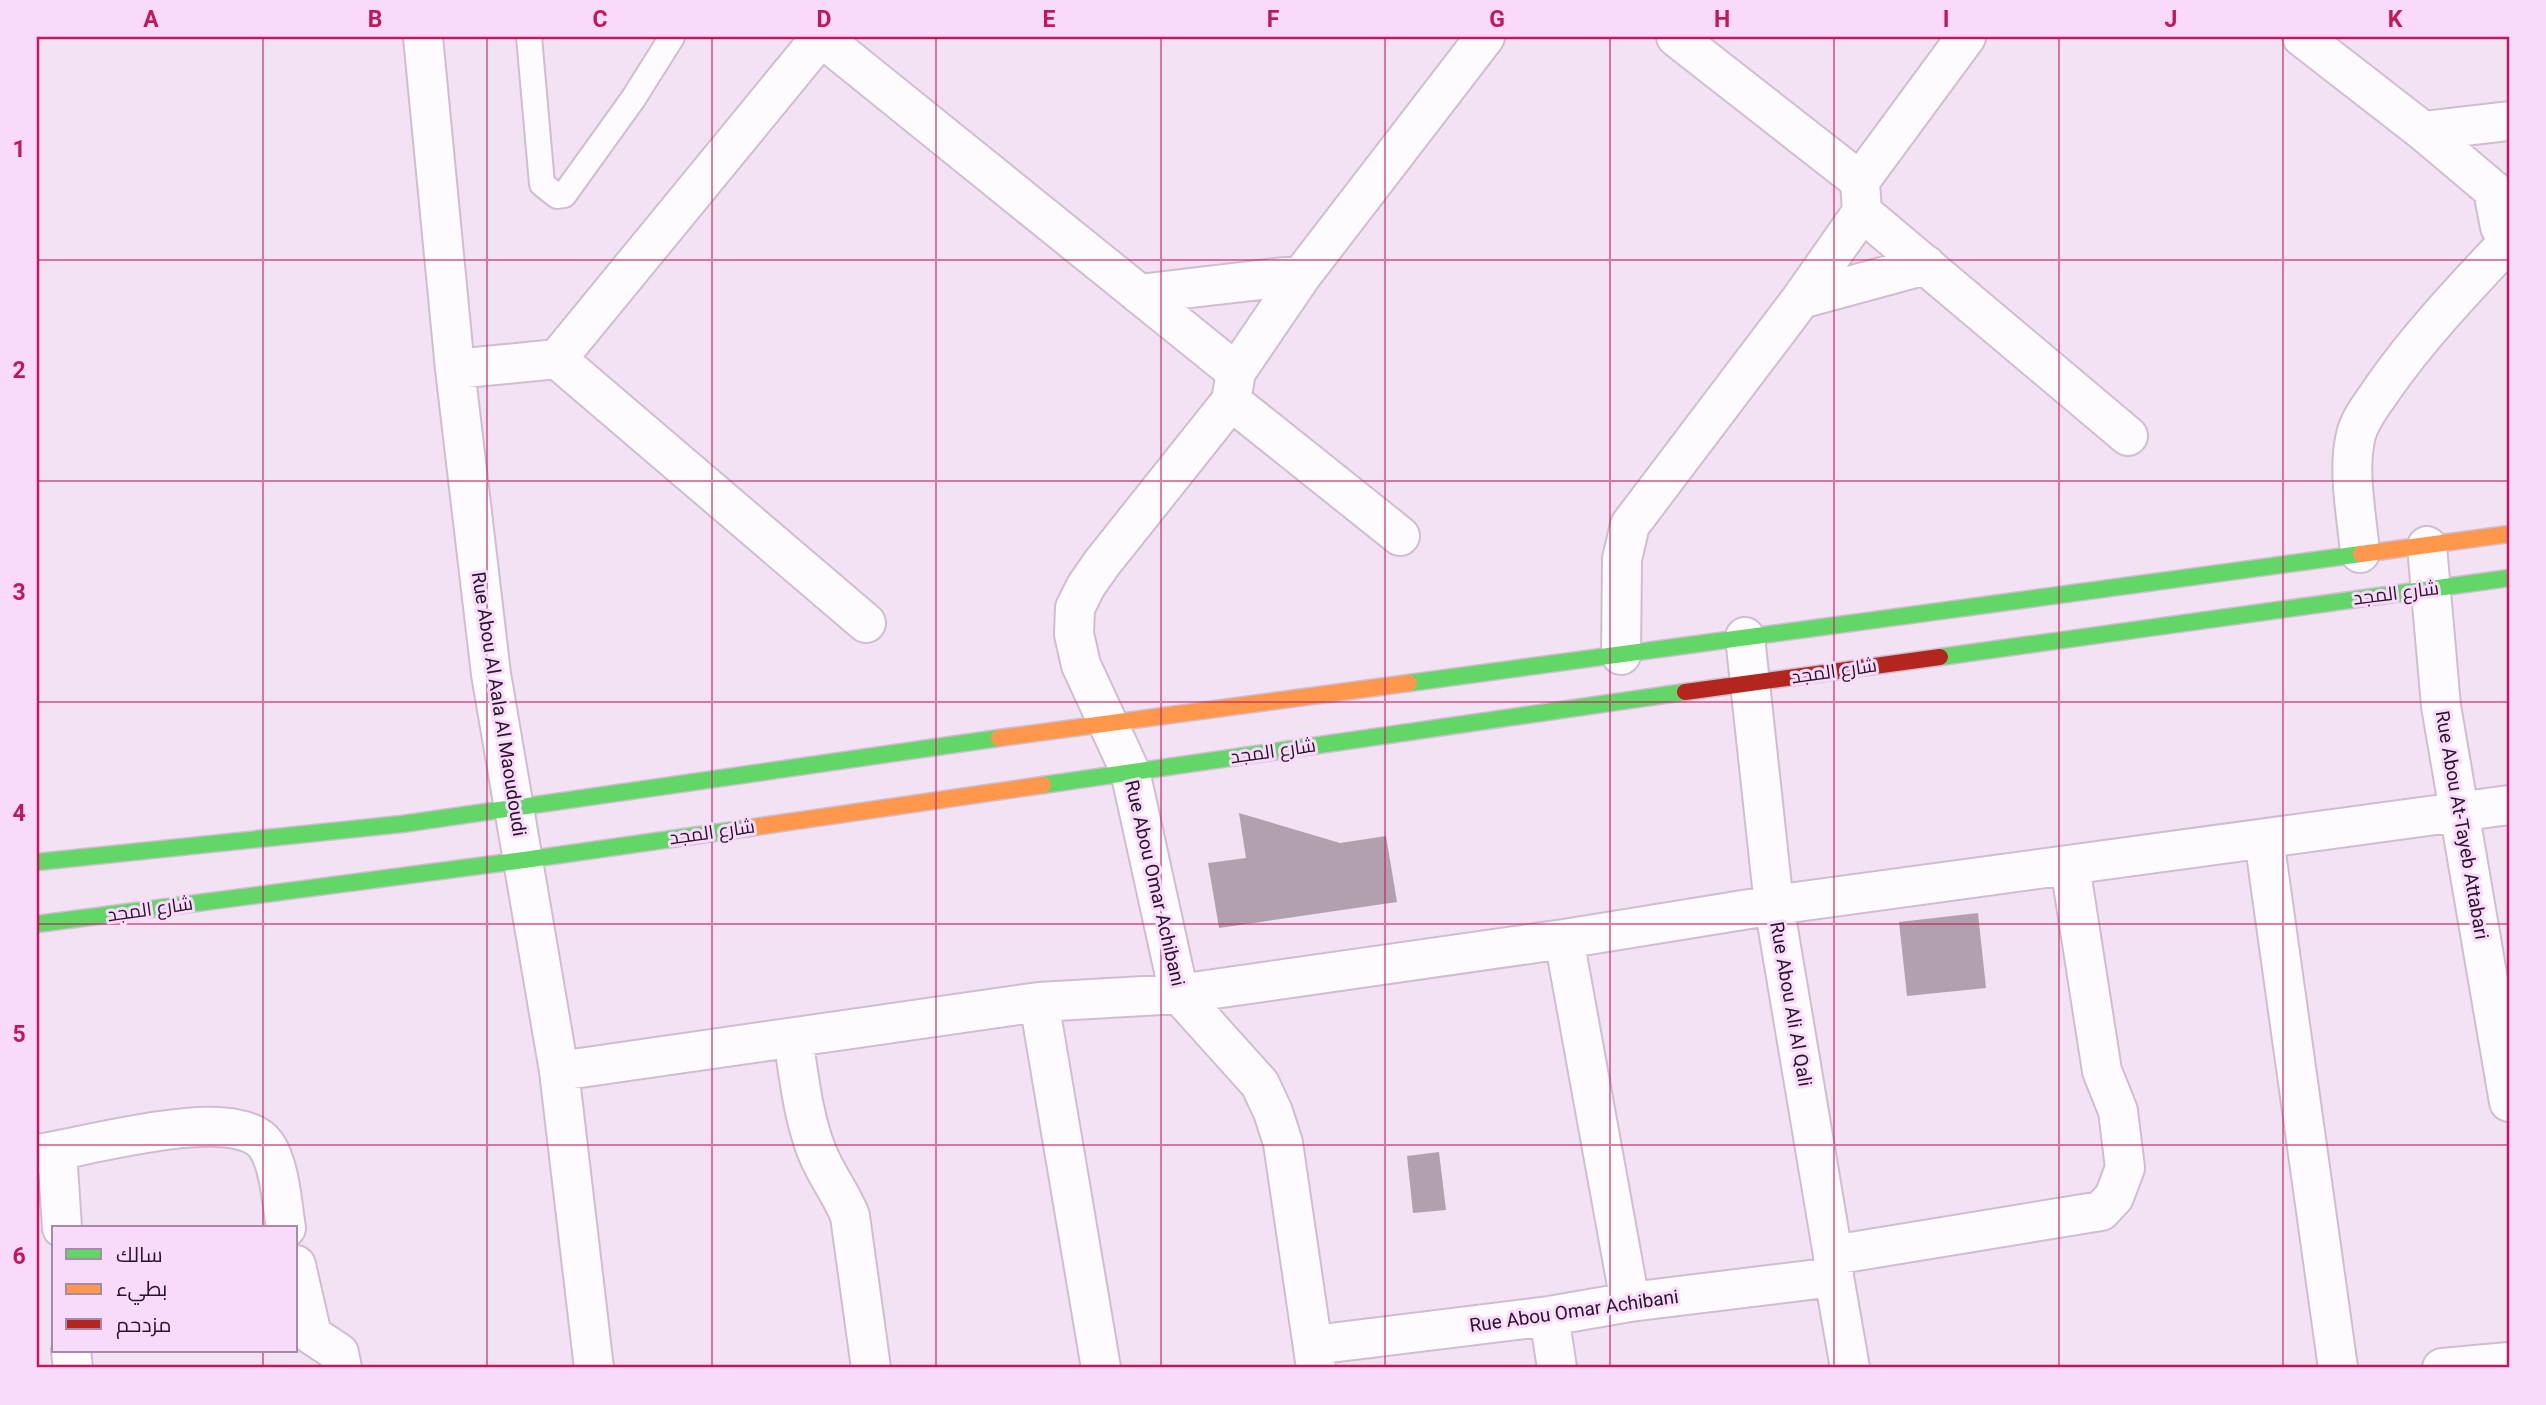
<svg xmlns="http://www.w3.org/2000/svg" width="2546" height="1405" font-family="Roboto,Cairo,sans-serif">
	<rect width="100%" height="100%" fill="#f3e2f3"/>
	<path fill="#b3a0ae" d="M1239,813L1340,843L1386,836L1397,902L1219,928L1208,863L1246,858Z
		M1978,913L1986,988L1907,996L1899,922Z
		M1439,1152L1446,1210L1413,1213L1407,1156Z"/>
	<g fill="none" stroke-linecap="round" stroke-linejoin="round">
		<g stroke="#cfbed0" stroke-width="28">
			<path id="lane" d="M529,37L542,184L557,196L564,195L633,99L672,37"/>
		</g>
		<g stroke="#cfbed0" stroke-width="42">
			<path id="street" d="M423,37L455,369L491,674L559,1071L594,1368
				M821,37L1236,372L1231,401L1400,536
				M1676,37L1860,181L1862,212L2128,436
				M2302,37L2423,131L2493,190L2500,227L2509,241
				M2423,131L2509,121
				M1860,181L1966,37
				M1139,294L1302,275
				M1801,299L1926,265
				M557,359L821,37
				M455,369L557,359L866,623
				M1236,372L1302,275L1485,37
				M1231,401L1102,563L1086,586L1075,608L1074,634L1081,665L1130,771L1179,994L1260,1084L1273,1112L1283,1143L1316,1368
				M2427,546L2441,706L2509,1102
				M2360,553C2357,517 2347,470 2356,435C2360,418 2374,402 2383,388C2420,335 2465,288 2509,241
				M1745,637L1774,905L1833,1255L1834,1277L1850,1368
				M1621,655L1622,559L1630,525L1801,299L1862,212
				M2264,839L2338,1368
				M1564,939L1630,1302
				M1039,1002L1101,1368
				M793,1038C799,1076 803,1117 817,1152C826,1175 841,1193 850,1216L871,1368
				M559,1071L1039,1002L1179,994L1564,939L1774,905L2509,805
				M57,1151L62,1228
				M37,1154C84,1148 236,1102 266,1145C280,1165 282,1204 286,1228
				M1833,1255L2101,1211L2114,1197L2125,1168L2118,1111L2102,1071L2070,866
				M296,1265L312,1335L339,1353L342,1368
				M1549,1316L1557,1368
				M1314,1345L1549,1316L1630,1302L1834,1277
				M71,1351L73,1368
				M2442,1368L2509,1362"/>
		</g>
		<g stroke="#cfbed0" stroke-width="19">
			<path id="fast" d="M1940,657L2509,578
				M1409,683L2361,554
				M1043,785L1685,692
				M37,862L402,824L999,738
				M37,924L524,860L748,828"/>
		</g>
		<g stroke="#cfbed0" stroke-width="19">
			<path id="slow" d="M2361,554L2509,534
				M999,738L1409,683
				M748,828L1043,785"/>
		</g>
		<g stroke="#cfbed0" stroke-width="19">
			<path id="jam" d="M1685,692L1940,657"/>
		</g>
		<use href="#lane" stroke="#fdfbfd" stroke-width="24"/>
		<use href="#street" stroke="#fdfbfd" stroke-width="38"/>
		<use href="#fast" stroke="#63d668" stroke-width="16"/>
		<use href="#slow" stroke="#ff974d" stroke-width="16"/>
		<use href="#jam" stroke="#b3261e" stroke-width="16"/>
	</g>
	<path fill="none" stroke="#c2185b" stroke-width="2" stroke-opacity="0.55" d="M263,37V1228M487,37V1368M712,37V1368M936,37V1368M1161,37V1368M1385,37V1368M1610,37V1368M1834,37V1368M2059,37V1368M2283,37V1368M37,260H2509M37,481H2509M37,702H2509M37,924H2509M37,1145H2509M263,1351V1368"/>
	<g text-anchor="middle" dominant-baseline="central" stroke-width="6" stroke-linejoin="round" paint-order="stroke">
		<g font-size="19" fill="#281529" stroke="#fadafb">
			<text transform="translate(2396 593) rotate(-7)">شارع المجد</text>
			<text transform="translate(1834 671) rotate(-8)">شارع المجد</text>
			<text transform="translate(499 704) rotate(81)">Rue Abou Al Aala Al Maoudoudi</text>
			<text transform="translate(1273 751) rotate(-8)">شارع المجد</text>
			<text transform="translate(2462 825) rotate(80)">Rue Abou At-Tayeb Attabari</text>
			<text transform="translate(712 832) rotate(-8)">شارع المجد</text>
			<text transform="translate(1155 883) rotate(77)">Rue Abou Omar Achibani</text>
			<text transform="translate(150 909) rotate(-8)">شارع المجد</text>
			<text transform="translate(1791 1004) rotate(80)">Rue Abou Ali Al Qali</text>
			<text transform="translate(1574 1311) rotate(-8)">Rue Abou Omar Achibani</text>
		</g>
	</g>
	<rect width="2546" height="1405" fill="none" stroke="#fadafb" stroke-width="77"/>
	<rect x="52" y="1226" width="245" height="126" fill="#fadafb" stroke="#a68ba7" stroke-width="2"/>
	<rect x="66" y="1249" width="35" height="10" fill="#63d668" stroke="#a68ba7" stroke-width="2"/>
	<text x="116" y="1262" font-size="21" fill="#281529">سالك</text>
	<rect x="66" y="1284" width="35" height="10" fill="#ff974d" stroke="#a68ba7" stroke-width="2"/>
	<text x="116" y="1296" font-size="21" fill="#281529">بطيء</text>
	<rect x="66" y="1319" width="35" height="10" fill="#b3261e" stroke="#a68ba7" stroke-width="2"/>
	<text x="116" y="1332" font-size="21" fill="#281529">مزدحم</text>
	<rect x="38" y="38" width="2470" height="1328" fill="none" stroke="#c2185b" stroke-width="2.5"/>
	<g font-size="23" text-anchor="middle" font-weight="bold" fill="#c2185b">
		<text x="151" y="27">A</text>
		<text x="375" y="27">B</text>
		<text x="600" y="27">C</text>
		<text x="824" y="27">D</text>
		<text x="1049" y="27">E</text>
		<text x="1273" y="27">F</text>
		<text x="1497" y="27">G</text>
		<text x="1722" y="27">H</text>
		<text x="1946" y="27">I</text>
		<text x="2171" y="27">J</text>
		<text x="2395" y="27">K</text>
		<text x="19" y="157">1</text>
		<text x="19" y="378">2</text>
		<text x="19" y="600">3</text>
		<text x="19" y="821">4</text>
		<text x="19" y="1042">5</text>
		<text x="19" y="1264">6</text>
	</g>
</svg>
